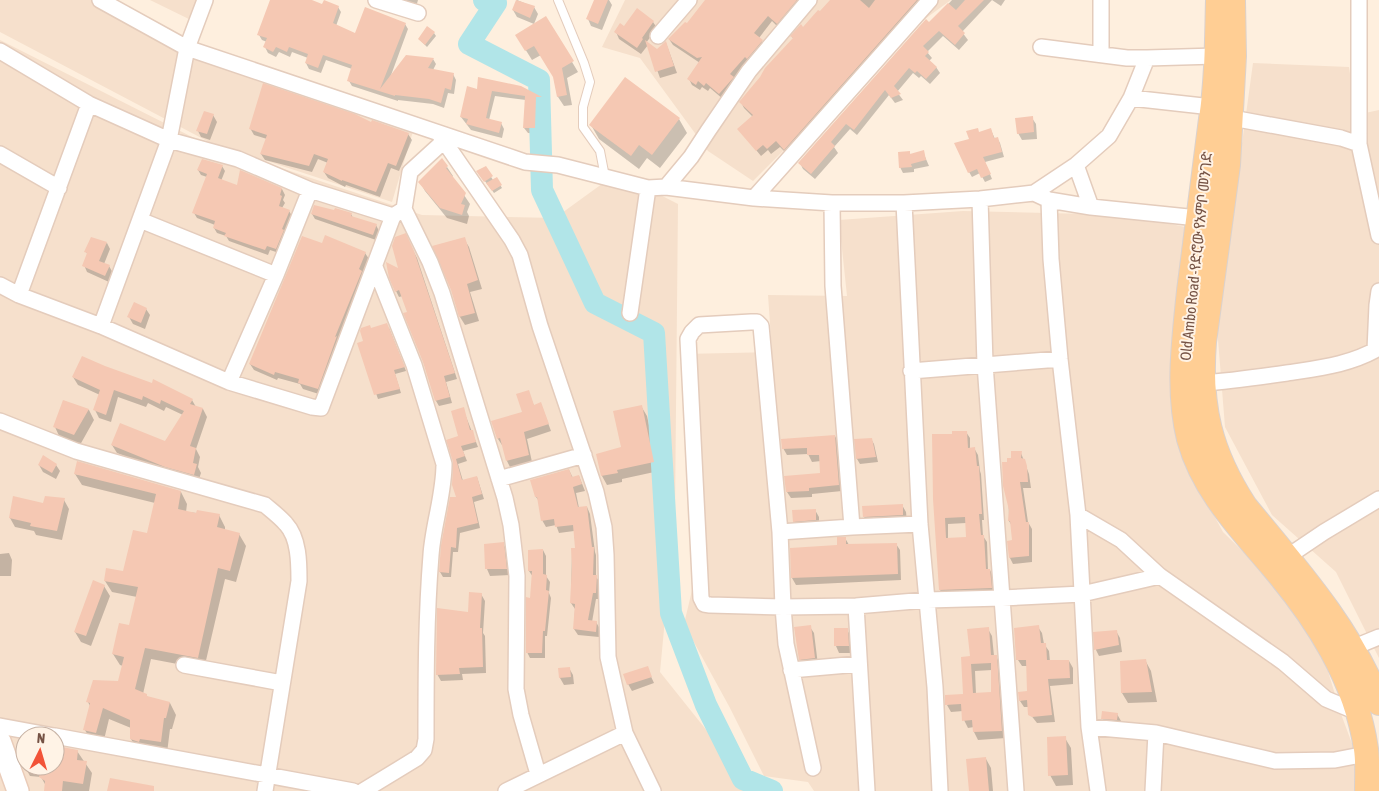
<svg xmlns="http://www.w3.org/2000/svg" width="1379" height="791" font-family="'Asap Condensed','Noto Sans Ethiopic',sans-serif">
	<rect width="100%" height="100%" fill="#feefde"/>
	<path fill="#f6e0cc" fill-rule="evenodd" d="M0,0H95L136,22L414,128L392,202L209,142L0,32Z
		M150,0H202L197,23Z
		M625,0H951L889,45L753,181L708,151L640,58L602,47Z
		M0,40L200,141L422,215L555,218L617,173L678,204L675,512L660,672L755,791H0ZM25,736H55V766H25Z
		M1253,63L1349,67L1356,115L1379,110V658L1336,572L1272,515L1225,427L1217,327Z
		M963,211L1129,215L1185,227L1173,333L1180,453L1223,532L1312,619L1341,714L1367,784L1365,791H814L808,782L764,776L730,708L684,624L694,582L683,354L772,352L768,295L847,296L839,220Z"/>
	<path fill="#0003" fill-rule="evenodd" d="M285,0H308L323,6L338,7L341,12L336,26L356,35L405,24L408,29L390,78L433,59L436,64L433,70L453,74L456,80L454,94L448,93L444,108L433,104L398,100V101L352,86L349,81L352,69L326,60L321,73L309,69L306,63L308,58L292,52L290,57L279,52L276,57L268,53L265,47L267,42L262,40L259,35Z
		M394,0H418L416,7Z
		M517,0L534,7L538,14L534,24L517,17L513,10Z
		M595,0H609L612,5L602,30L591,26L588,19Z
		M711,0H806L780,29L772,21L759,38L766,47L723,99L710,88L708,91L702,87L700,90L692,85L689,79L700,63L673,45L669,39L687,25Z
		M832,0H926L788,155L780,147L771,154L768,150L761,156L739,129L753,117L744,108L741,102L794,39L792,37L803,28Z
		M952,0H1005L1001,6L992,0L962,32L968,40L959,50L943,36L927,52L932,58L929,61L936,67L940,73L930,84L921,76L919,78L913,73L897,92L903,100L895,103L889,95L857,135L850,129L834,147L838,153L815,179L803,169L800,163Z
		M546,18L578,72L567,78L572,105L564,106L558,97L555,78L541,55L532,60L517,36Z
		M653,22L657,28L646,43L657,50L666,43L677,73L660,78L648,45L641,54L619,39L616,32L625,28Z
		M434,33L436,36L427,47L419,39Z
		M521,87L541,98L544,102L539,103L538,134L528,133L524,128L526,100L495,96L489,120L501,123L504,129L502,138L471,130L461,117L478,91Z
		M213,115L217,122L210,140L201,137L198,131Z
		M1032,118L1036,124L1037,139L1022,140L1018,133Z
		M679,119L687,133L660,168L647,158L639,169L599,139L591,125Z
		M372,124L408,134L412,140L399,171L391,168L380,197L346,185L345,187L328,178L324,172L328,163L318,159L312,172L265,160L261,154L267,139L254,135L250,128Z
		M991,130L995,139L997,138L1000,143L1004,157L985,162L992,179L985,182L980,173L972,177L969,172L970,140L979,133Z
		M909,152L911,155L923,152L929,166L914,169V172L903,173L900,167Z
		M222,166L225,171L221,181L238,186L282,189L285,195L283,200L285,203L282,208L289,211L292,216L279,253L270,250L268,255L229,241L226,236L217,233L214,228L215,225L197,218L194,213L207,177L201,175L198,170Z
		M447,167L453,176L452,177L470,204L467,212L469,216L467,224L447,218L425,191L420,182Z
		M485,167L493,180L496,178L502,188L494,193L478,172Z
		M312,214H351L353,218L376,225L379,231L376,240L315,219Z
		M464,239L469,247L482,289L470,292L479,321L465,325L460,317L452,289Z
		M408,241L417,258L457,379L446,382L452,403L439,406L436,401L403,296L399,297L396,291Z
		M107,243L110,249L104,264L109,266L113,273L109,282L87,272L84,265L88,255L86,252Z
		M365,253L369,259L362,274L365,278L322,395L303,389L300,384L278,378L277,380L254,370L250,364Z
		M146,309L150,315L145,329L133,324L129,317Z
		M389,328L406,371L395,374L401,393L378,399L359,344L365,342L371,330Z
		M73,377L192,400L196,407L203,409L207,417L196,449L200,457L198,467L201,473L198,482L171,474L117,453L112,445L165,442L183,415L166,407L164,411L148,403L146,407L118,397L111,422L99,418L95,410L100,395L78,385Z
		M528,391L534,406L541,404L551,431L527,439L532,462L510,467L507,461L503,445H502L498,439L493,422L524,412Z
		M64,401L89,410L94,420L80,445L60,438L55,427Z
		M641,406L647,416L659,471L622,479V482L607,485L602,476L597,455L622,448Z
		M463,409L478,447L463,451L467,461L458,464L463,481L477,477L484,499L474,502L480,528L460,533L458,552H453L451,577H443L440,572L457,499L454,461Z
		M966,432L970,438V449L974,448L978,455L980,471L981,474L984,520H982L983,536L987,542L988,570H990L993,576L995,594L944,596L940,590L934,499L954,435ZM966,523L967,538L948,539V524Z
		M835,436L838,442L842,491L812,494V497L791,498L787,492L822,474L821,461L812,462L808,454L787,455L783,448Z
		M871,439L874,444L878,462L860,464L857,459L856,440Z
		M1021,453L1029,474L1031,488H1023L1028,522L1032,529V562L1013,564L1010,558L1009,542L1014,541L1012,526L1009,521L1008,463Z
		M39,465H56L60,471L56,479L43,472Z
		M569,470L573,478L579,476L585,491L576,493L579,508L587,507L590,514L595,552L596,555V577L600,582L599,599H596L592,622H596L600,629L599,637L578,635L574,629L575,609L571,603L572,549H576L574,531L559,533L556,525L546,527L542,520L539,501L536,497Z
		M75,474L181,492L187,504L186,512L219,515L225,527V531L239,534L246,546L236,582L225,579L204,669L151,659L143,694L148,697L170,703L176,715L172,729H170L167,753L138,751L131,739V728L109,719L103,744L91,741L85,730L90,706L88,702L119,682L123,666L120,665L113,654L130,627L137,597L112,592L105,581L124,572L148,534L155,503L82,485Z
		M64,500L69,509L62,540L36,535L34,531L15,527L10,518L43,504Z
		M902,505L906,512L907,522L868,523L864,517Z
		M815,510L819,517V526L798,528L794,521Z
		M845,538L849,545L896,544L900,550L901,580L796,585L792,578L791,549L838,546Z
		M503,544L507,550L510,575L490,576L487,569L485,545Z
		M543,550L546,556V576L550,582L549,593L551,598L547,636H545V658H530L527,652L533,577L529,571Z
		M9,553L12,560L11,576H0V554Z
		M104,586L110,596L91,646L81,642L75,632Z
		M481,594L485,601L483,633L485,636L486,673L462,674L463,680L441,681L437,674Z
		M810,627L814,633L818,665L804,666L800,659Z
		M1038,627L1042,633L1044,644L1049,651L1050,662L1069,661L1073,668V684L1050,686L1055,722L1037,723L1030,714L1029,707H1024L1020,701L1028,692L1027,666H1022L1018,660Z
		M988,629L992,636L994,656H996L1000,664L1006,738L978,740L974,732V727L968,728L964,720L963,711L951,712L947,705L964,695L971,657ZM992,670V693L976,694L975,671Z
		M847,630L851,636L852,653H839L836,646Z
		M1116,631L1120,638L1122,652L1099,656L1096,650L1095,633Z
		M1145,660L1151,671L1157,702L1128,703L1122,693Z
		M569,668L573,675L574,684L564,685L560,678V669Z
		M647,668L654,683L632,691L628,684Z
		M1117,714L1121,721L1120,726L1106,725L1102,718Z
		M1065,738L1071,748L1073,785L1056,786L1050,775Z
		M55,750L77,751L92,773L89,791H45L46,786L41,777L30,776L24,765L25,759V766H55Z
		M986,759L991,768L993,791H970Z"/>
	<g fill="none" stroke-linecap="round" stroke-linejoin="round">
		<path stroke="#b1e5e8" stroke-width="22" d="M484,0L496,3L469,44L539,80L542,190L595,303L654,333L671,613L706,705L743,779L772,791"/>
	</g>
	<path fill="#f5c8b3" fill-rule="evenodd" d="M270,0H312L322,4L324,0L339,6L333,23L355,33L365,7L406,23L380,89L406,55L434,58L428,68L454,73L451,90L445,88L441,103L429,99L395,95V96L347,81L352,65L323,55L318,68L305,63L308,54L289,47L287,52L276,47L273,52L263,47L267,38L257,35Z
		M516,0L535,6L530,18L512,10Z
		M594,0H608L598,24L586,19Z
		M705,0H797L777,24L768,16L754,33L763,40L747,59L745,57L730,74L734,77L719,94L706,83L704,86L698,81L696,85L687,79L702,57L697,58L668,39L685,22L687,23Z
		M830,0H860L869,8L875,0H917L784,150L776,141L767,149L763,145L756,151L737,129L753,115L739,102L760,77L765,68L793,38L790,36L801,24L803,27L818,10L820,11Z
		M965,0H984L958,26L965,33L955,45L939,31L923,46L929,52L925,56L937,67L926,79L917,71L915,73L909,68L894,86L901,94L891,98L885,90L854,130L846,124L831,142L835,146L811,174L798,163L926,19L929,22L948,3L956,10Z
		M637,8L654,21L642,38L643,39L637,48L614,32L620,23L624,26Z
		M546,16L574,61L562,68L567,95L557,97L553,77L534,46L525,51L515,35Z
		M427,26L435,32L425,45L418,39Z
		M645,40L657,49L666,41L674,66L655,72Z
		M478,77L521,86L542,97H536L535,128H523L525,96L492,91L486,118L502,122L499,133L466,124L468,119L460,117L467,86L477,89Z
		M625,77L680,118L652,155L639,145L631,156L589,125Z
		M263,83L355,114L371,122L372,120L409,133L396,166L388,163L376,192L342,180V181L323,172L328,159L314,154L309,166L260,154L267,135L249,129Z
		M204,111L214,114L207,134L196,131Z
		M1033,116L1034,132L1017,134L1015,118Z
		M978,128L979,132L991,128L994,138L998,137L1002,152L983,157L991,174L981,178L977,169L968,173L954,143L969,139L966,131Z
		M924,150L926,160L911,164L912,167L899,168L898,152L910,151V154Z
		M442,158L448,166L446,168L466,193L461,204L465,205L462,215L440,208L418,182Z
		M202,159L223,165L218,178L237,185L240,170L282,188L280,195L282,196L279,206L290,210L282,229L284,230L276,249L267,246L265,250L224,236L226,233L213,228L215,221L192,213L207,174L197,170Z
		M486,166L493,176L484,182L476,171Z
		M497,177L502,185L492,191L486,183Z
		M314,205L334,210L335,208L352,213L351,216L377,224L373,235L311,214Z
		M406,233L414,251L455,373L444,376L450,397L435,401L423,362L403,313L407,312L399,290L395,292L389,278L386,262L398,268L392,246L395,237Z
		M325,235L366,252L359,269L362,271L335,337L337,336L318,389L298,383L299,379L275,372L274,375L249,364L302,236L322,243Z
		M91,237L107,242L99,261L110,265L105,276L82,266L87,253L84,252Z
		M465,237L478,280L467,284L475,313L459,317L451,290L432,246Z
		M134,302L147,308L141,323L127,317Z
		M387,323L405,367L394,370L400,389L374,395L357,343L363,341L360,331L361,328L370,325L371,328Z
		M82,356L105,366L152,383L153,379L193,399L190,404L203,408L190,446L196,448L193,463L197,464L194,475L165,467L111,445L120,423L165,441L184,411L161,400L160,404L143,396L142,400L114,390L106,415L93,410L100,390L72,377Z
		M529,390L534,405L541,402L549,424L524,432L529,455L506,461L500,438L497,439L491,421L522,412L516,394Z
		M63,400L89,409L74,435L53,427Z
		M642,405L654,462L617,470L618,473L601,476L596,454L621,447L613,411Z
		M464,407L470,430H473L476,442L461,446L465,456L456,459L462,480L477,476L482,494L472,497L478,523L457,528L456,548L451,547L449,573L439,572L441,545L450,497H456L452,485L453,462L446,440L458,436L451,411Z
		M952,431H967L968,448L975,447L977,466H979L982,514H979L981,535H984L986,569H990L992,588L939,590L933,499L932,434H952ZM965,517L966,537L946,538L945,518Z
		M835,435L839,485L809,488V491L786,492L784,476L820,473L819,455H807V448L782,449L781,439Z
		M872,438L876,457L856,459L854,439Z
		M1011,451H1022L1021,458L1025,459L1027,466L1028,482H1020L1026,522H1029V556L1009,558L1007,541L1012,540L1010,521H1008L1009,510L1003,486L1002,462H1007V458H1011Z
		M43,455L57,464L52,473L38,465Z
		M77,461L181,491L178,509L196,513L197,510L220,514L217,527L240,533L230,571L218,568L198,658L145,648L135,689L147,694V696L170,702L166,718H164L161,742L140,739L139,742L130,739V720L103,708L96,733L83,730L90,703L86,702L93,680L118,681L124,657L112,654L119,623L129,625L138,587L104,581L106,568L123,571L133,530L147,533L156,494L74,474Z
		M569,469L572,477L579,475L582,484L573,487L578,507L587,506L592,547H594L593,575H597L596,593H593L588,620L597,621L596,632L573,629L575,604L570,603L572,566L571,548H575L573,525L555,527L554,519L541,521L537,497H535L530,480Z
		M13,496L43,503L45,496L65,498L57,531L30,526L31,523L9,518Z
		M903,504V515L863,517L862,506Z
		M816,509V520L793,522L792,510Z
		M837,537H846V544L897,543L898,574L791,578L790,548L837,545Z
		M504,542L507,569H485L484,544Z
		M543,549V574L547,575L546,590L549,591L545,631H543L542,653H526V597L530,598L532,571H528V550Z
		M93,580L105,585L86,636L74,632Z
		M469,592L482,593L480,628H482L483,667L459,668L460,674L436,675L437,608L468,612Z
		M811,625L815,658L799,660L794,627Z
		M1039,625L1041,643H1046L1047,660H1069L1070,678L1048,679L1052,715L1032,717L1028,715L1027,700L1019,701L1018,692L1027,691L1026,660H1016L1014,628Z
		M989,627L991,655H997L1002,731L973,732L972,720L962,721L961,704L945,705V695L963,694L961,657L970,656L967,629ZM991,663V692L973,693L971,664Z
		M834,628H848L849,646H834Z
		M1117,630L1119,645L1094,650L1093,632Z
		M1146,659L1152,692L1121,693L1120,661Z
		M648,666L652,677L627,685L623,674Z
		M570,667L571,677L559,678L558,668Z
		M1102,711L1118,713L1117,720L1101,719Z
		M1066,736L1068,775L1048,776L1047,737Z
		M62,747L78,750L77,760L87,761L83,784L63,781L62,791H44L45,781L39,777L41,766H59Z
		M986,757L989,791H969L966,759Z
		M110,778L154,786V791H107Z"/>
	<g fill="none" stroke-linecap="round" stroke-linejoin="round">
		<g stroke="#e4ccbc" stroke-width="10">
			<path id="lane" d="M558,0L584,63L590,82L583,107V127L600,151L605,177"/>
		</g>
		<g stroke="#e4ccbc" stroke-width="18">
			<path id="street" d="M100,0L187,48L525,162L558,165L648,188L666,187L754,198L930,0
				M376,0L418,13
				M658,36L689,0
				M0,51L89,104L169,140L238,159L310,190L393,216
				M1101,53V0
				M1147,58L1216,56
				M1131,98L1212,107
				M1232,118L1341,138L1359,144L1379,236
				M444,141L512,240L520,255L540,326L596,492L604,527L606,555L608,657L625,733L653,791
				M1359,144V0
				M0,154L59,188
				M1076,165L1091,207
				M666,187L691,157L708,131L749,71L809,0
				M1034,193L1076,165L1109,136L1131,98L1147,58H1127L1041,47
				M754,198L832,203H904L980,199L1034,193L1049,200L1091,207L1198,218
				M980,199L985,364L1016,791
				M1049,200L1051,259L1060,359L1078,515L1089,727L1098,791
				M904,203L920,524L935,687L940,791
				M404,209L430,262L442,293L505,498L511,525L517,576L516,689L521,715L538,774
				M140,220L276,275
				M0,285L19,295L101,326L229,382L312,407L321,408L393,216L404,209L410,172L444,141L439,134
				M19,295L89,104
				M630,313L648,188
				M101,326L169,140L187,48L205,0
				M1375,350L1377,305L1379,291
				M911,371L1060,359
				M229,382L276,275L310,190
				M1203,383C1231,381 1259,377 1287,373C1319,368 1350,365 1379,348
				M0,421L76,451L265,505C272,511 280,517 286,524C299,538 299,563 299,581L265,791
				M499,479L584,455
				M1078,515L1121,540L1160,576L1283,662L1326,699L1357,712
				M852,527L920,524
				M780,532L852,527L833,286L832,203
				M1287,557L1324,532L1379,499
				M856,606L867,791
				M1352,648L1379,637
				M184,665L282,683
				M791,670L859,664
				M0,726L54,736
				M1089,727L1156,733L1275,761L1335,760L1366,754
				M55,736L353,791
				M813,768L786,644L783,607L780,532L761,326L757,322H751L699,325L692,332L688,339L701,598L704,604L710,605L783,607L856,606L927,600L1002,598L1082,594L1160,576
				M363,791L417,758L424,750L426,739C426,678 426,617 431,555C433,525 444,495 444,464L414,365L375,267
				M506,791L625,733
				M1153,791L1156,733"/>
		</g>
		<g stroke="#eaccb9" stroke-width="24">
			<path id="secondary" d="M0,741L18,791"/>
		</g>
		<g stroke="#dbd2ce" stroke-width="26">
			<path id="primary" d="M1218,0C1217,39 1217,80 1211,119C1204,176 1196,234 1189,291C1184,340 1177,391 1189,439C1203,490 1239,527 1272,566C1316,618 1356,679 1366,749C1368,762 1367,777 1367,791
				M1233,1L1234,56L1228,165L1204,342C1199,406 1210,452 1245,506C1295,567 1351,629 1379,703"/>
		</g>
		<use href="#lane" stroke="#fff" stroke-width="8"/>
		<use href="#street" stroke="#fff" stroke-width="15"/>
		<use href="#secondary" stroke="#fff" stroke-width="21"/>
		<use href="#primary" stroke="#ffce94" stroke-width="24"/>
	</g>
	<g text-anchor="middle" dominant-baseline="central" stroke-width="4" stroke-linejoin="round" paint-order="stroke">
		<g font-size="15" fill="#755244" stroke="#fff3e6">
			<text transform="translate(1196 256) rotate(-84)">Old Ambo Road -የድሮው የአምቦ መንገድ</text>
		</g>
	</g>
	<g transform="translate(40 751) rotate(5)"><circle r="24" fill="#fff3e6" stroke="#c8b3a5"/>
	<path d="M0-4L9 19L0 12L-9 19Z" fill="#f25338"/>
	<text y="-8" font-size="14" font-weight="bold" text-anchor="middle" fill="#755244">N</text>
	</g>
</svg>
